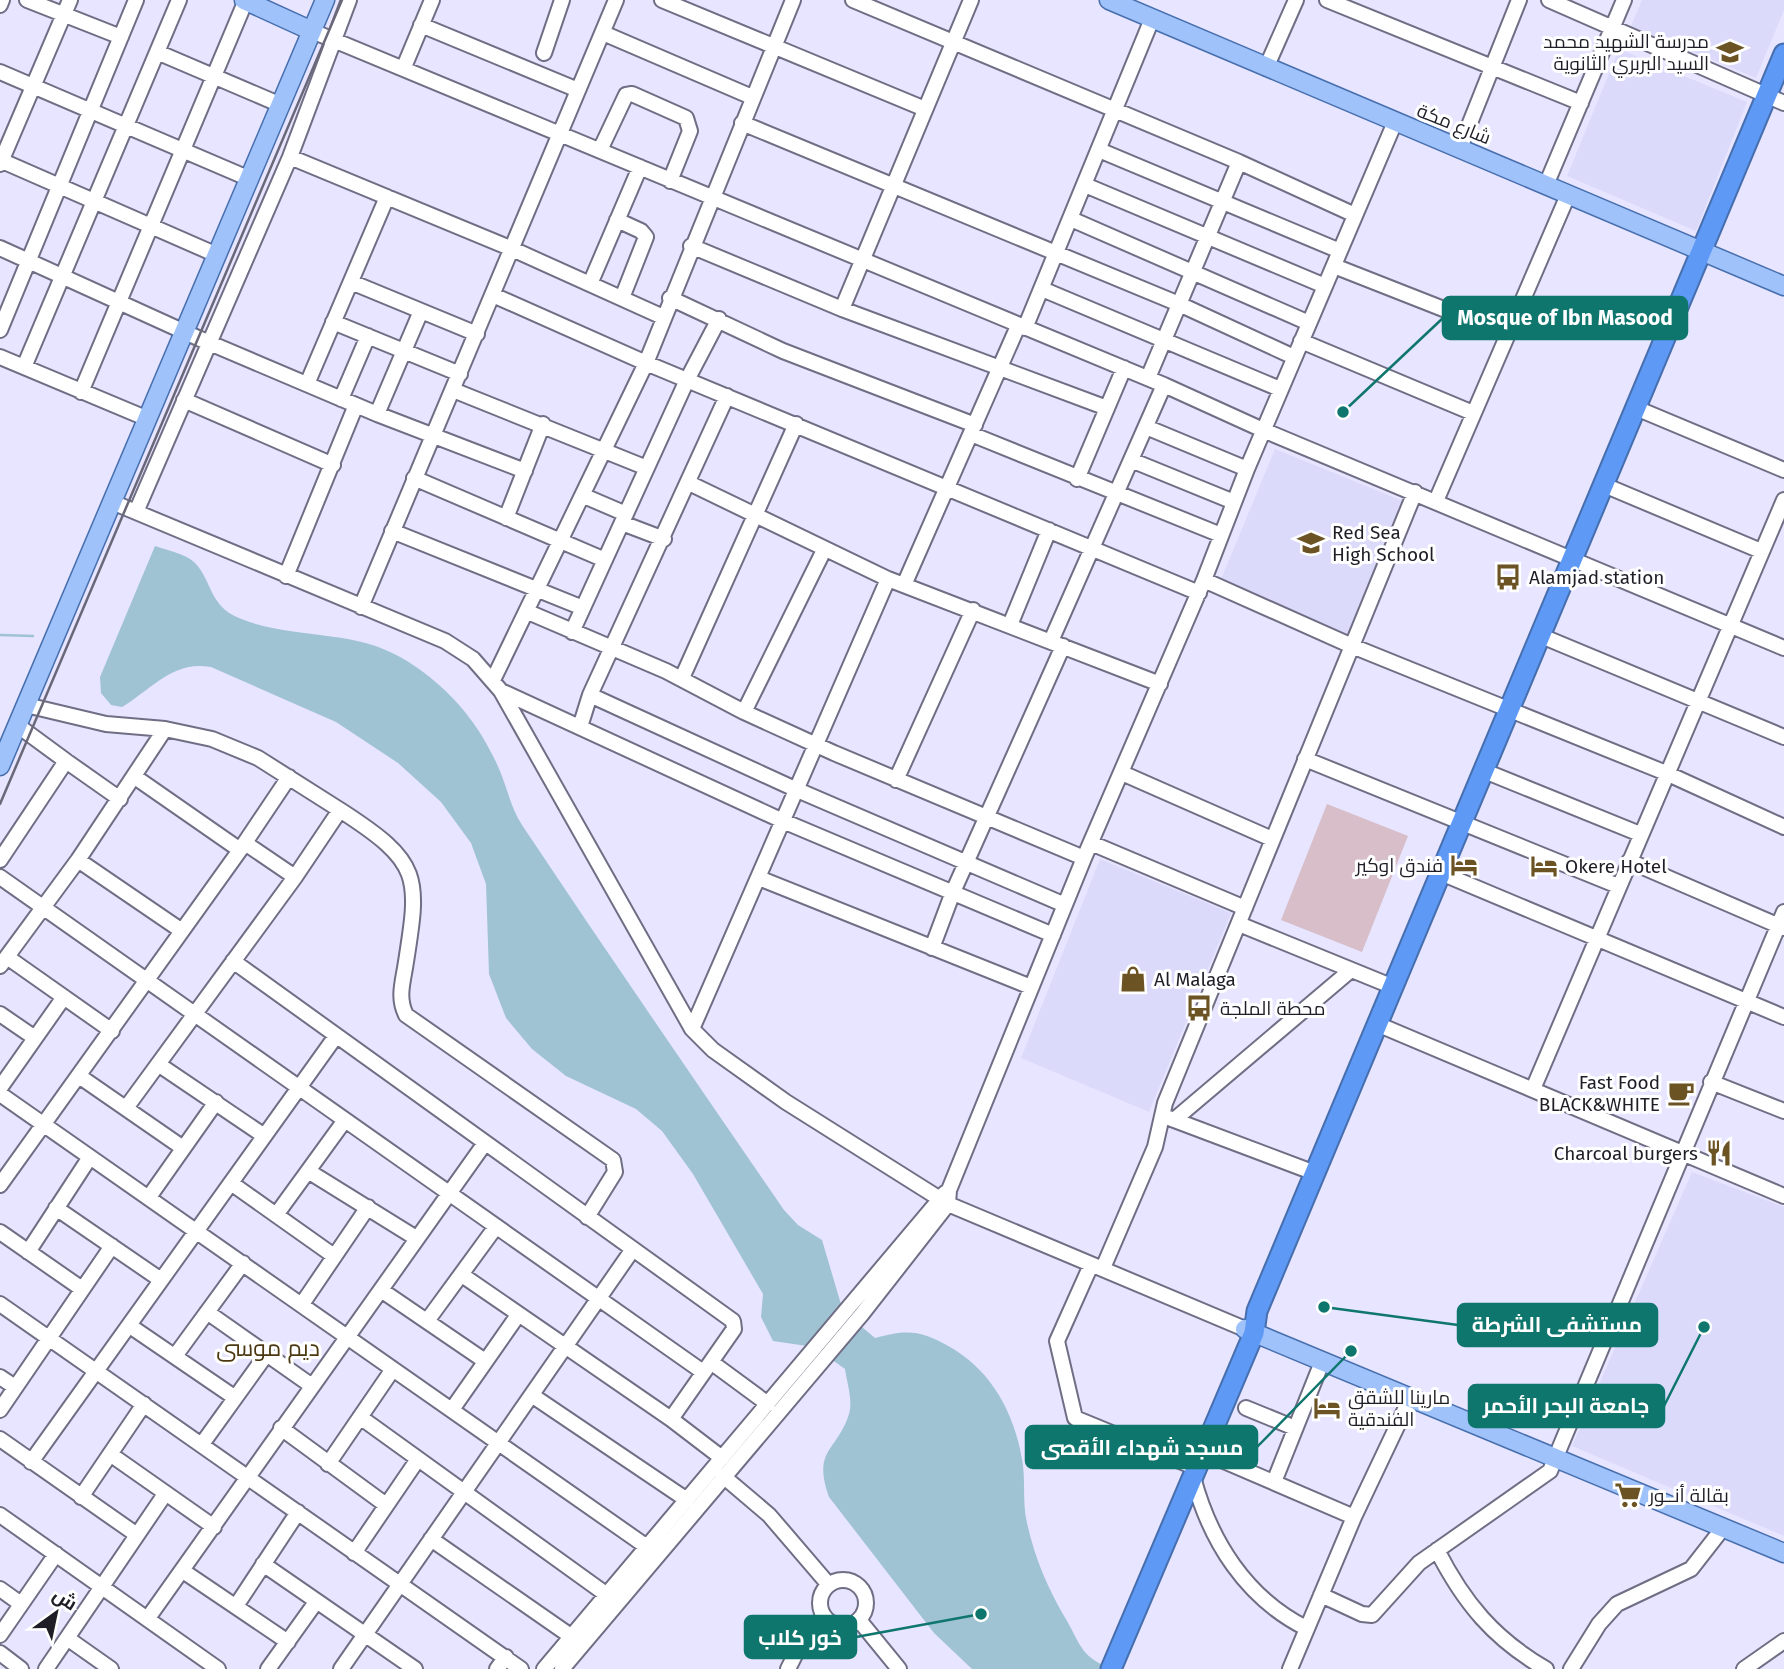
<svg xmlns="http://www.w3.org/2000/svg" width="1784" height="1669" font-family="'Fira Sans',Cairo,sans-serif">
	<rect width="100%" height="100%" fill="#e7e5ff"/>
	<path fill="#dcdafb" d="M1642,0H1784V10L1756,78L1631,26Z
		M1619,49L1747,102L1696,231L1567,176Z
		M1275,449L1403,501L1350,638L1219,584Z
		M1100,859L1231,913L1149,1112L1021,1058Z
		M1692,1172L1784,1207V1536L1572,1446Z"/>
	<path fill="#d7bec8" d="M1327,804L1408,836L1362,952L1281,920Z"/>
	<path fill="#a0c3d3" d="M155,546C166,550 186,554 194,562C213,581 208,605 239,618C291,640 352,628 402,658C444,683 475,717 496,762C506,782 510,807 522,825C608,954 696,1082 784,1210L798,1225L822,1240L843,1311L875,1338C907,1329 921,1330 950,1347C992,1371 1014,1413 1022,1459C1026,1480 1022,1502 1027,1523C1035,1559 1048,1589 1067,1621C1082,1648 1082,1657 1112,1669H972L934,1633L829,1497C812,1449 837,1452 849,1414C853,1400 847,1383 845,1369L814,1347L773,1341L761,1317L763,1294L693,1174L662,1131L636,1109L566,1076L532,1049L506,1018L489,974L486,884L471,843L441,802L398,763L336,722L211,667C173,660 152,689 122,707L111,705L101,693L100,677Z"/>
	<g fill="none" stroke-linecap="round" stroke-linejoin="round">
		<path stroke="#a0c3d3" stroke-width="2.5" d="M0,635L33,636"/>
		<g stroke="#6f6e84" stroke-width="18">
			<path id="minor" d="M27,0L121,37
				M662,0L925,109
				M853,0L1239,162L1355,215
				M1327,0L1581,103
				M1549,0L1784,103
				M0,5L2,0
				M421,25L578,90
				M312,31L1164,385L1263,430L1784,648
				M603,33L752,97
				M157,52L281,105
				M544,53L562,0
				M404,67L432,0
				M1266,68L1296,0
				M0,72L250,179
				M742,123L1179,304L1294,357
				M1460,148L1519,0
				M600,150L626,95L632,94L686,118L690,131L670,181
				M1099,150L1340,251
				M290,157L510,248L663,317
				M0,160L217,255
				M0,164L70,0
				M1085,185L1325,286
				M1546,185L1624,0
				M1071,219L1309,323
				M617,220L641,231L646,237L622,298
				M691,246L842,309L1107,408
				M0,248L198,338L377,414L525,471
				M1334,266L1507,334
				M351,282L477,334
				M590,284L640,167
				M1042,289L1280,389
				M493,295L646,363L1199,593
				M670,298L783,351L975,425
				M842,309L971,0
				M333,322L460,374
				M1025,328L1152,19
				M0,330L136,0
				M1301,341L1473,413
				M0,357L148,419
				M24,367L179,0
				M1148,378L1239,162
				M307,384L387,197
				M453,390L647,468
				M81,392L246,0
				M341,399L368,336
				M184,400L333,465
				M1636,408L1784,470
				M377,414L421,311
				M1146,427L1247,469
				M971,434L1221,535
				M1131,460L1234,502
				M414,478L605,560
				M1077,479L1124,368
				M689,483L888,579L1160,684
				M1604,485L1761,551
				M584,496L626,514
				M1436,501L1568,195
				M112,502L445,641L473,659L501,691L692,1029L713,1050L786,1102L948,1204L1245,1329
				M136,512L290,157L349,0
				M506,518L543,424
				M622,523L664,539
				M392,531L583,608
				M286,576L356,405
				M1204,580L1352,646L1666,773L1784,827
				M904,585L1018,326
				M361,607L616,0
				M528,612L666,671L744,712L834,753L1084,858
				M1010,625L1049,530
				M572,632L687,380L719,319
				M1539,635L1784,737
				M1051,641L1164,385
				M682,678L796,424
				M493,680L646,363L793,0
				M501,691L783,821L1053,935
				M590,695L795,789L1065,905
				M26,705L106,724L165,729L212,739L258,758L340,810L295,877L126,1108
				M744,712L824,550
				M17,725L66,761
				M580,727L590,695L727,396
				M1305,759L1618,886
				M1482,770L1640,834
				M1122,773L1272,839
				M135,777L240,850
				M896,780L973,610
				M340,810C422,863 420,875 405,968C402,985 398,999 406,1015L613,1160L615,1172L587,1217
				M245,843L295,877
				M1091,843L1245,908
				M0,860L66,761L120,799
				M78,860L182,931
				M1629,861L1784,928
				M1441,873L1784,1017
				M0,877L703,1372
				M759,878L1031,987
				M1239,924L1391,986
				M932,948L953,892L1063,646
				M7,957L112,1031
				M233,961L733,1321L734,1329L671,1419L722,1458
				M0,966L78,860L165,729
				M0,1014L35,1038
				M1377,1024L1784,1196
				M692,1029L888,579
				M158,1064L263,1135
				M79,1076L183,1148
				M1711,1082L1784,1111
				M0,1088L64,997
				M1533,1089L1784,500
				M0,1094L647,1547
				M1169,1118L1315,1173
				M1174,1120L1351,970
				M308,1171L416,1238
				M231,1183L334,1256
				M0,1185L240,850L289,777
				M149,1197L216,1102
				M56,1208L161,1280
				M276,1215L345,1120
				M0,1232L82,1289
				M28,1252L90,1157
				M1091,1265L1057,1341L1075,1418L1187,1464
				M1103,1268L1155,1147L1165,1103L1415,492
				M462,1275L671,1419
				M381,1290L485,1361
				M0,1304L521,1669
				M302,1304L368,1207
				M207,1312L312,1386
				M427,1321L495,1228
				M130,1326L234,1397
				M175,1356L243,1263
				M711,1362L768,1404
				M0,1377L15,1387
				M533,1396L687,1500
				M453,1408L518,1315
				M1246,1408L1295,1428
				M0,1410L112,1246
				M360,1417L607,1595
				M281,1428L386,1505
				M0,1439L137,1535
				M202,1444L266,1355
				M1203,1452L1354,1517
				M110,1454L214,1527
				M31,1462L336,1036
				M328,1464L393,1369
				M723,1476L769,1515L829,1585
				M1193,1477C1210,1541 1246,1598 1306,1628
				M1274,1482L1322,1362
				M81,1497L144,1404
				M0,1515L218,1669
				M431,1539L572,1637
				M1437,1550C1464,1603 1494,1639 1546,1669
				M354,1553L418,1459
				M263,1564L415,1669
				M183,1571L288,1642
				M820 1603a23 23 0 1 1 46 0a23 23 0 1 1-46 0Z
				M0,1589L21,1604
				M1321,1595L1362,1614L1372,1615L1419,1563L1550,1471L1784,912
				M236,1606L298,1512
				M148,1618L485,1143
				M859,1620L899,1669
				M0,1635L56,1554
				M67,1638L111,1669
				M0,1653L21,1669
				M46,1669L165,1494
				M268,1669L316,1602
				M341,1669L633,1249
				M497,1669L506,1657
				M544,1669L945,1193
				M562,1669L862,1314L948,1204L949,1190L1084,858L1204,580L1247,469L1395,122
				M788,1669L801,1643L825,1617
				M1290,1669L1354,1517L1410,1399
				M1571,1669L1599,1624L1617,1604L1691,1569L1723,1528
				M1744,1669L1784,1641"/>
		</g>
		<g stroke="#476ead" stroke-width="21">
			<path id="major" d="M244,0L312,31
				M1109,0L1784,286
				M0,766L325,0
				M1245,1329L1784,1553"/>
		</g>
		<g stroke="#476ead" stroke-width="23">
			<path id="highway" d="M1111,1669L1254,1333L1257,1311L1784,54"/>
		</g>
		<use href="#minor" stroke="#fff" stroke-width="14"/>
		<use href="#major" stroke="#9ec2f9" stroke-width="18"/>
		<use href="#highway" stroke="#5d99f5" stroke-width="19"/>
		<path stroke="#6a6878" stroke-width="2.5" d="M0,804L342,0"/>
	</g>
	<defs>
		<g id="school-bare" transform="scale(2.1)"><path d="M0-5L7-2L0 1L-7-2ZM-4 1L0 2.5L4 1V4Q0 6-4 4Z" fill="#6b5324" stroke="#fff" stroke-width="2.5" paint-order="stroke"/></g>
		<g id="bus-bare" transform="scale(2.1)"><path d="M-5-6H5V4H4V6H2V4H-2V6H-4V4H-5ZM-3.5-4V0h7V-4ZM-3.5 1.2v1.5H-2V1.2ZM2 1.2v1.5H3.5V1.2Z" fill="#6b5324" stroke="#fff" stroke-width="2.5" paint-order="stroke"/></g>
		<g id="hotel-bare" transform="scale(2.1)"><path d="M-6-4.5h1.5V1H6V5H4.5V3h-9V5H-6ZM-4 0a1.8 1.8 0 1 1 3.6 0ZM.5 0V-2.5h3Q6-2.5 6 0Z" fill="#6b5324" stroke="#fff" stroke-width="2.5" paint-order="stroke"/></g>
		<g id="shop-bare" transform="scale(2.1)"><path d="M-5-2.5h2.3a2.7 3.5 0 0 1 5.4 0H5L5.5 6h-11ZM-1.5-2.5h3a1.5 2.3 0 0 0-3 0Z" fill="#6b5324" stroke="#fff" stroke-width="2.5" paint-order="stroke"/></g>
		<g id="cafe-bare" transform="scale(2.1)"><path d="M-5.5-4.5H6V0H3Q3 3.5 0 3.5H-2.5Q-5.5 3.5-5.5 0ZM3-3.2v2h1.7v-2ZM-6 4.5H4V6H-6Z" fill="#6b5324" stroke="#fff" stroke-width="2.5" paint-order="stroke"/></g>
		<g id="restaurant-bare" transform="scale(2.1)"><path d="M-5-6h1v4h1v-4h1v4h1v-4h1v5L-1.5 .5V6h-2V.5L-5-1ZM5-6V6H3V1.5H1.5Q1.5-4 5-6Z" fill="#6b5324" stroke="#fff" stroke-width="2.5" paint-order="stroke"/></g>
		<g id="supermarket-bare" transform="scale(2.1)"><path d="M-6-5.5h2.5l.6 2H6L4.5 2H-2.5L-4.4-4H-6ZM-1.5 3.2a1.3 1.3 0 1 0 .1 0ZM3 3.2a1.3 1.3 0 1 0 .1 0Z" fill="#6b5324" stroke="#fff" stroke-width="2.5" paint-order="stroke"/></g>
	</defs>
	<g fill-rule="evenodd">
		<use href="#school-bare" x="1730" y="52"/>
		<use href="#school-bare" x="1311" y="543"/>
		<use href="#bus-bare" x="1508" y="577"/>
		<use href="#hotel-bare" x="1464" y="865"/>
		<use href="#hotel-bare" x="1544" y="866"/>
		<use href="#shop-bare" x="1133" y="979"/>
		<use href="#bus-bare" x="1199" y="1008"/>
		<use href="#cafe-bare" x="1681" y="1093"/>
		<use href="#restaurant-bare" x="1719" y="1153"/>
		<use href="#hotel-bare" x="1327" y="1408"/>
		<use href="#supermarket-bare" x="1628" y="1495"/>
	</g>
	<g text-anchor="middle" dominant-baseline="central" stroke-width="6" stroke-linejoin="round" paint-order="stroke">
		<g font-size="19" fill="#1f1e27" stroke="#fff" text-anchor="start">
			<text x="1709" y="41" text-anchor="end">مدرسة الشهيد محمد<tspan x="1709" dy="22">السيد البربري الثانوية</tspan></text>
			<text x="1332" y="532">Red Sea<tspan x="1332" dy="22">High School</tspan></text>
			<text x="1529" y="577">Alamjad station</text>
			<text x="1443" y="865" text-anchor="end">فندق اوكير</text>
			<text x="1565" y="866">Okere Hotel</text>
			<text x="1154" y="979">Al Malaga</text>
			<text x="1220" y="1008">محطة الملجة</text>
			<text x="1660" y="1082" text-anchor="end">Fast Food<tspan x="1660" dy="22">BLACK&amp;WHITE</tspan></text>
			<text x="1698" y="1153" text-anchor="end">Charcoal burgers</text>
			<text x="1348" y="1397">مارينا للشقق<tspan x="1348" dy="22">الفندقية</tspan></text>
			<text x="1649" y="1495">بقالة أنــور</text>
		</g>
		<g font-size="19" fill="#1f1e27" stroke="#fff">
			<text transform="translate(1454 124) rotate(22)">شارع مكة</text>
		</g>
		<g font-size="23" fill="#4b3811" stroke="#fff">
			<text x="268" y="1348">ديم موسى</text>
		</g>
	</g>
	<path fill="none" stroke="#0f766e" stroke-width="2.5" d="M1343 412L1443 318M1324 1307L1458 1325M1704 1327L1664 1406M1351 1351L1257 1447M981 1614L856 1637"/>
	<g fill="#0f766e" stroke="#fff" stroke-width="2.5">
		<circle cx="1343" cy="412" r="7"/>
		<circle cx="1324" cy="1307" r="7"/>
		<circle cx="1704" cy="1327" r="7"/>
		<circle cx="1351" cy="1351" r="7"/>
		<circle cx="981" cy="1614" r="7"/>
	</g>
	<g fill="#0f766e" stroke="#0f766e" stroke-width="2.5">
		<rect x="1443" y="297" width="244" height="42" rx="7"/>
		<rect x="1458" y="1304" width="199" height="42" rx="7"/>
		<rect x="1469" y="1385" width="195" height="42" rx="7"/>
		<rect x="1026" y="1426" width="231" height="42" rx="7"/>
		<rect x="745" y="1616" width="111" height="42" rx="7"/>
	</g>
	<g font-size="21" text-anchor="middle" font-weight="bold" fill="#fff">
		<text x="1565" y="325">Mosque of Ibn Masood</text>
		<text x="1557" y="1332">مستشفى الشرطة</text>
		<text x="1566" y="1413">جامعة البحر الأحمر</text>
		<text x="1142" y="1455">مسجد شهداء الأقصى</text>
		<text x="800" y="1645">خور كلاب</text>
	</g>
	<g transform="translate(56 1613) rotate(33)" stroke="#ffffff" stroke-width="5" paint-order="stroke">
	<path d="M0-5L12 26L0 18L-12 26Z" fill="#1f1e27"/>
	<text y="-10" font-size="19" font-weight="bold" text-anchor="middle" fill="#1f1e27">ش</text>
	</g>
</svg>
